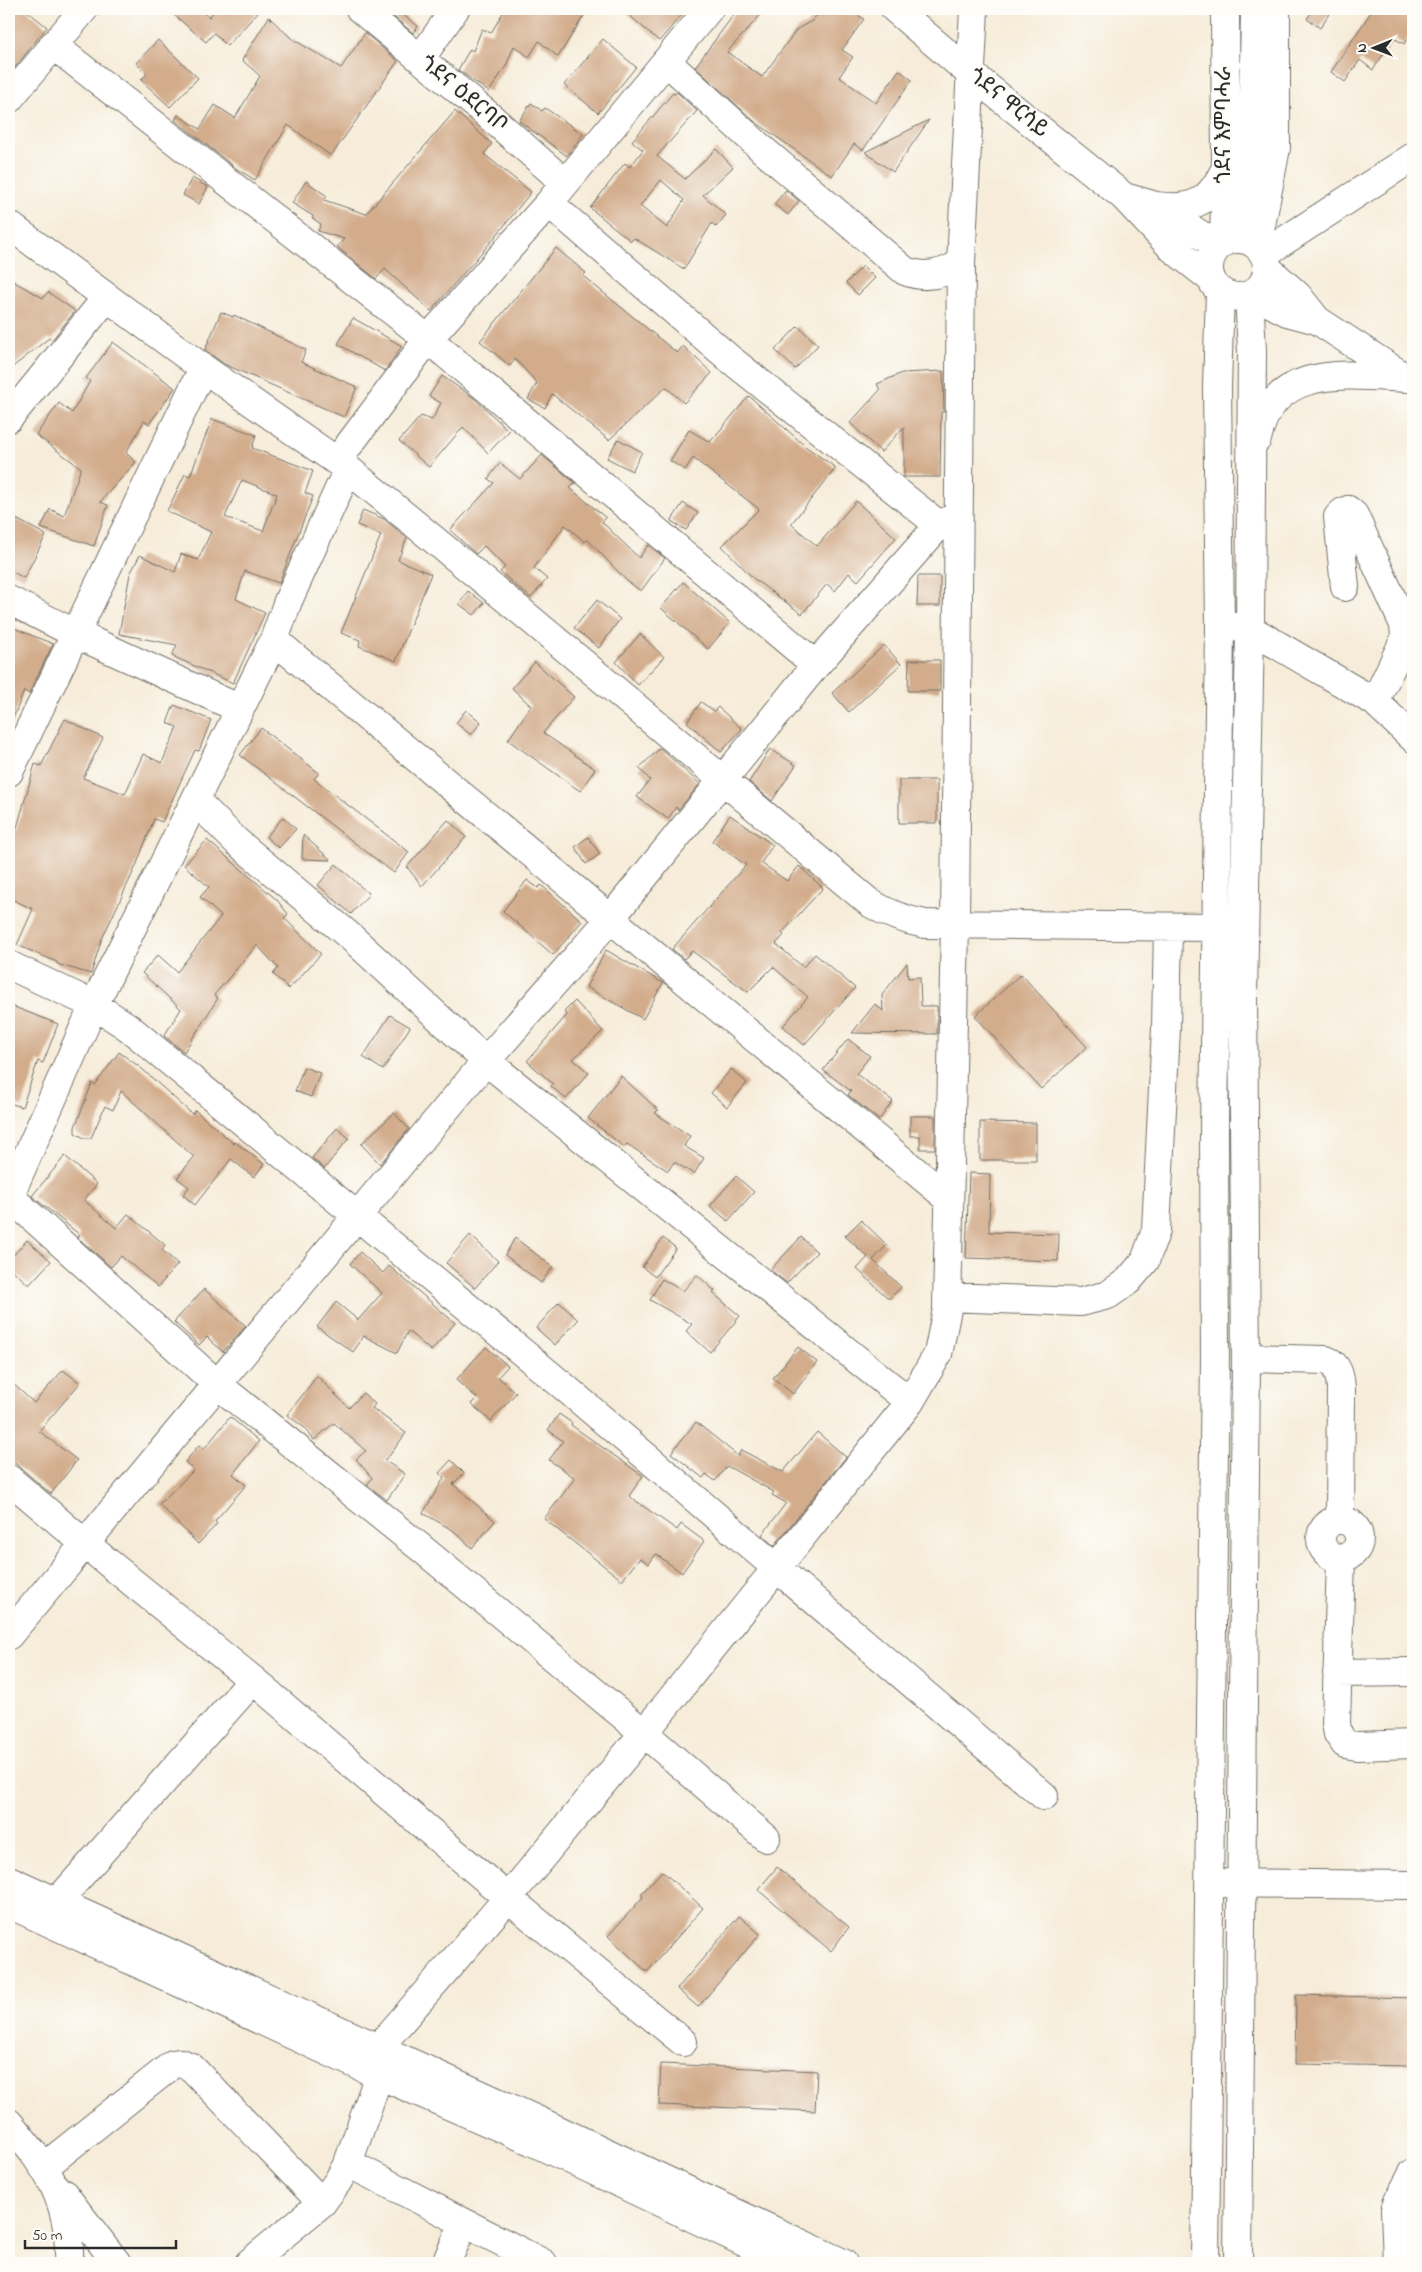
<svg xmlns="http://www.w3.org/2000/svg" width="1422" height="2272" font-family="'Indie Flower','Noto Sans Ethiopic',sans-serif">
	<rect width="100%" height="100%" fill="#fdfcf7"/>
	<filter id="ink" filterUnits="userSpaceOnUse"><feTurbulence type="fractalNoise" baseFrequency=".02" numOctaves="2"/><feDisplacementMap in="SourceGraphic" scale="10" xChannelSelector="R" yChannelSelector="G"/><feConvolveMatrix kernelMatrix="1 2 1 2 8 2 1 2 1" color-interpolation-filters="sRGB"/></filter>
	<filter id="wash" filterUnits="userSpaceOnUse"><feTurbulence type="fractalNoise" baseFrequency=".0096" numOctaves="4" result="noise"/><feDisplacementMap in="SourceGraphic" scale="20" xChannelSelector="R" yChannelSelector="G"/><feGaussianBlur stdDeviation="1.12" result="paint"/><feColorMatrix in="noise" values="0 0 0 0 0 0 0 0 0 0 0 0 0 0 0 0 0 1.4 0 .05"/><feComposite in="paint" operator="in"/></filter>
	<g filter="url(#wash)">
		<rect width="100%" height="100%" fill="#f6ecd9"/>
		<g id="blocks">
			<path fill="#d2ac8b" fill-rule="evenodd" d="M9,9H25L47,27L9,75Z
				M167,9H198L209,17L216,9H261L227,46L214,33L206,42Z
				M384,9H395L418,26L413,33Z
				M505,9H588L558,57L539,41L529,57L514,46L506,66L489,92L458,70L470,49L473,51L482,29L491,33Z
				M622,9H687L659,41Z
				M738,9H766L727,52L762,77L797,29L812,21L821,9H849L864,19L842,50L853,57L839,77L876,103L899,70L912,80L863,150L854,144L832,176L754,121L695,67Z
				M1313,9H1332L1320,28L1307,19Z
				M1373,9H1413V30L1404,44L1394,38L1373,70L1360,60L1345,82L1331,72Z
				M269,17L291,38L341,68L365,33L398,61L331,156L288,125L255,180L237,169L175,120L178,115L200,129L215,105L235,118L260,76L242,60Z
				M603,39L636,67L598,113L564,85Z
				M158,40L198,78L170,107L141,80L147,74L136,63Z
				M677,92L697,111L657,156L685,179L716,149L733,167L703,195L726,215L716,227L712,223L684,269L634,238L631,241L590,208L625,163L630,167L643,150L632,141L673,93L675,94ZM661,180L684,200L667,228L640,206Z
				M531,103L542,111L545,108L583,134L567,156L519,121Z
				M455,111L492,144L484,154L531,192L496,236L431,311L385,269L376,279L337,247L344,239L318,231L321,224L312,218L313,216L292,203L306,181L327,196L324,200L366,214Z
				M929,120L893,172L865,152Z
				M192,178L208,187L199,204L183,195Z
				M786,190L799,201L788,215L774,204Z
				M556,248L586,273L583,276L677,353L683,346L712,373L684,403L666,387L609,440L552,394L545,408L528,399L537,383L515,359L510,366L480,341Z
				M863,266L875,278L858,295L846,283Z
				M9,279L43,298L48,292L75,311L52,340L49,338L9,370Z
				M221,312L233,317L234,315L306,350L301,362L357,387L344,417L224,364L205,350Z
				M353,318L402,346L385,371L338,344Z
				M798,326L818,345L795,369L775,350Z
				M113,342L175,388L149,424L144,421L126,453L136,462L100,502L108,505L94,546L41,528L50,509L64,516L81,468L36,435L59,403L72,413L90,381L86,378Z
				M943,371L944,412H941L940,477H904V427L881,452L850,423L880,390L877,384L902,373Z
				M442,376L474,398L509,431L488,453L463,427L429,467L399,441L421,416L432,420L441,403L429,396Z
				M749,396L805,446L836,468L791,524L817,546L856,501L896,538L858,581L849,573L835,591L827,584L802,614L754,579L722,546L759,509L693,458L685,470L670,461L689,430L710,442Z
				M212,419L256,435L252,448L313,471L305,493L313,496L279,583L245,571L236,599L265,613L233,683L172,656L177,645L119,634L130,574L140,555L175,572L181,554L198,560L211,532L167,511L185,474L190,476ZM242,480L277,494L263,531L225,517Z
				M618,439L642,452L632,471L607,458Z
				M542,455L575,483L570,488L606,518L602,522L639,558L648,545L665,558L641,591L627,581L587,539L585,542L565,525L534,568L547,579L531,598L500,572L505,567L484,546L476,554L450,530L494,483L488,479L500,463L520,479Z
				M683,503L698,513L686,530L671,521Z
				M363,510L384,519L407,538L398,560L431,574L396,661L359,646L360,640L341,633L381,535L357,525Z
				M9,515L46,535L24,578L9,570Z
				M918,576H940V606H917Z
				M683,582L730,623L708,649L661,608Z
				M468,591L484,603L474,615L459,604Z
				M597,600L620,619L599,648L574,628Z
				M9,626L53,644L29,694L24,691L10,726Z
				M640,634L664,657L638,685L616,662Z
				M884,645L901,664L849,712L832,693Z
				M909,660H940V691H908Z
				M535,662L574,697L543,733L595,769L580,791L508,740L531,706L512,688Z
				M701,702L714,711L718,707L742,729L721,752L687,722Z
				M174,705L211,720L199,751L195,750L162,822L154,819L136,866L101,941L91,974L57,964V962L17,945L33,909L9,898V828L16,831L35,764L41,766L65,719L103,738L83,778L125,794L143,754L162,763L177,727L167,723Z
				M466,710L481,722L471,735L456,723Z
				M261,728L319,773L314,779L409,852L394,873L240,755Z
				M660,748L700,784L678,810L676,807L668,819L637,797L650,780L639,768Z
				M770,749L796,765L772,801L749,782Z
				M899,780H937V823H899Z
				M730,815L773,845L761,863L787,881L799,866L823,888L782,933L784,935L776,944L803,967L815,954L855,988L804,1045L783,1026L808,997L773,967L748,992L692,951L684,959L672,949L746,865L712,841Z
				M283,817L296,829L279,848L266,837Z
				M448,820L466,837L422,886L407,867Z
				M303,835L331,860L302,859Z
				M588,837L600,854L586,864L575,847Z
				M207,840L277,900L288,914L284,918L321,954L289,989L273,974L278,968L257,945L214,995L218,998L184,1052L164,1036L181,1009L142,973L158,955L177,972L221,916L200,897L209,887L184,865Z
				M336,864L369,894L351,914L318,885Z
				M527,880L538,888L541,885L582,921L553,955L503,911Z
				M606,950L663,983L643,1019L586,987Z
				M907,963L908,978L920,977L921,1006H937V1034L852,1033L875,1004L883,1011L882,995Z
				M1021,974L1087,1047L1041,1089L975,1016Z
				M575,1001L603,1031L573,1059L589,1073L566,1099L551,1086L553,1084L527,1061L567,1015L564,1012Z
				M9,1005L58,1024L43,1063L38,1061L22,1107L9,1103Z
				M390,1015L410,1027L383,1070L363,1057Z
				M848,1039L870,1056L856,1074L893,1101L879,1120L848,1095L851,1091L823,1070Z
				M119,1052L141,1068L192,1114L195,1110L234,1144L235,1142L264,1164L254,1177L231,1159L195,1205L183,1195L189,1187L177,1178L194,1157L121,1091L113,1110L105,1106L91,1138H84L75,1133V1127L92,1083L95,1085Z
				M304,1067L320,1073L311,1097L295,1091Z
				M731,1069L747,1083L727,1107L711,1093Z
				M621,1076L658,1110L655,1113L690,1136L684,1146L704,1158L694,1174L674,1162L668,1171L627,1144L624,1147L588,1118Z
				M394,1113L409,1129L380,1164L361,1144Z
				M910,1116H935V1149H920V1136H910Z
				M980,1122L1036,1123V1160H980Z
				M337,1128L349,1138L324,1169L312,1158Z
				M65,1156L97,1184L84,1200L116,1228L128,1214L165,1245L162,1250L178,1264L158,1287L121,1256L111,1267L78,1238L80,1235L32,1196Z
				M969,1173L990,1174L989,1232L1059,1234L1058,1261L966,1258Z
				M736,1176L754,1192L728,1221L710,1206Z
				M861,1220L887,1245L873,1260L901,1287L889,1299L857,1269L868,1257L845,1236Z
				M470,1235L498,1261L475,1288L446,1263Z
				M801,1237L817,1252L787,1283L770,1270Z
				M515,1238L553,1267L541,1283L505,1255Z
				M663,1238L676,1248L655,1277L642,1267Z
				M27,1240L51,1261L29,1285L9,1267V1260Z
				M360,1252L383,1273L389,1266L455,1323L431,1351L408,1331L397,1353L364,1336L353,1352L317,1327L336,1302L358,1320L382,1293L350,1264Z
				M697,1275L715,1291L713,1293L740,1316L710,1352L686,1331L692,1324L650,1300L662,1279L683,1291Z
				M204,1289L246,1326L223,1352L207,1337L199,1345L174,1322Z
				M559,1302L578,1320L555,1345L536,1328Z
				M486,1347L508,1366L498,1377L516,1393L491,1421L471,1404L477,1398L456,1380Z
				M798,1347L817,1362L793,1394L773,1378Z
				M63,1370L80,1383L39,1431L77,1460L51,1494L9,1458V1380L34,1403Z
				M317,1376L349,1408L363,1393L375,1404L372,1408L406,1433L390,1455L384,1460L405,1474L387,1500L367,1485L372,1478L356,1459L366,1451L334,1423L314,1440L305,1428L287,1415Z
				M559,1414L572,1423L571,1425L643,1476L629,1496L677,1530L681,1524L704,1541L682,1573L656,1554L649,1564L640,1558L622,1580L544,1519L575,1478L549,1460L563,1441L548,1430Z
				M230,1417L259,1441L233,1474L246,1485L215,1521L217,1524L198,1544L159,1504L194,1470L185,1462L199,1445L204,1449Z
				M696,1422L738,1456L741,1450L783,1472L817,1432L846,1457L774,1546L762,1535L786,1503L772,1495L774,1492L727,1466L715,1481L706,1474L703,1478L671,1453Z
				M451,1460L464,1473L453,1484L495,1521L472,1548L454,1531L423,1513L444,1478L439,1473Z
				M777,1867L849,1927L831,1951L758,1890Z
				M662,1871L703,1908L647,1972L608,1936L643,1897L641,1894Z
				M739,1916L760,1934L698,2007L677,1989Z
				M1296,1995L1413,1998V2066L1295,2064Z
				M661,2064L817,2071L815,2111L659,2105Z"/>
		</g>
	</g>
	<g filter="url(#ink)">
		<use href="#blocks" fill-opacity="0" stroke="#726f68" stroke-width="1"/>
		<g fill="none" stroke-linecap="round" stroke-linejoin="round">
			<g stroke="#726f68" stroke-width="30">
				<path id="minor" d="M360,9L487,114L565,183
					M53,45L428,339L816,665
					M421,58L455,9
					M666,61L762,149L905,271C925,279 943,275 961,263
					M9,99L84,9
					M549,203L730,359L939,525
					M9,225L203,368L348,469L522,612L870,903C888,914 904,920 925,924L1215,927
					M1258,241L1276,148V9
					M1264,254L1413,157
					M9,418L107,297
					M337,461L428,339L549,203L709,9
					M1345,587L1338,517L1343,512L1348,510L1354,515L1404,625L1405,638L1375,702
					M9,600L74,633L240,709
					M1220,625L1250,629L1375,702L1413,738
					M274,640L949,1199
					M9,772L203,368
					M196,801L236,841L353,939L486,1061L910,1402
					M9,965L94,1005L128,1027L562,1385L1044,1796
					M9,1196L218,1385L421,1548L644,1733L766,1838
					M9,1197L94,1005L274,640L288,601L348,469
					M947,1297L1081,1302L1108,1295L1128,1281L1145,1261L1156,1230L1166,1028L1168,928
					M1246,1358L1326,1360C1338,1364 1340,1376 1341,1388L1340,1520
					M9,1479L84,1543L253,1680L508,1898L683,2042
					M1321 1539a19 19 0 1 1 38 0a19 19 0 1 1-38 0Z
					M1341,1559L1336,1723L1338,1734L1345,1744L1357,1746L1413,1744
					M9,1635L486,1061L610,919L816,665L939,525L958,516
					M1337,1673L1413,1672
					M9,1880L539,2121L843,2263
					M1210,1883L1413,1885
					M57,1902L253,1680
					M9,1904L379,2075L531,2141L788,2263
					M378,2048L508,1898L644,1733L910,1402L938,1354L947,1309L955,925L961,263L974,9
					M9,2123C48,2169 71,2200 69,2263
					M348,2163L543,2263
					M44,2167L173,2064L181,2063L191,2067L322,2203
					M63,2193L117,2263
					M249,2263L322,2203L338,2181L348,2163L379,2075
					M446,2263L464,2223
					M1397,2263L1395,2210L1398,2201L1413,2173"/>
			</g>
			<g stroke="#726f68" stroke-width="30">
				<path id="major" d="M895,9L971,74L1123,196L1172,248L1210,278
					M1124,197L1156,206L1218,246
					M1156,206C1194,211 1210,202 1226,167
					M1209 268a29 29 0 1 1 58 0a29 29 0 1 1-58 0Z
					M1224,241L1226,166L1225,9
					M1251,241L1255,9
					M1267,268L1298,296L1317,320
					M1253,294L1287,312L1317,320L1406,378
					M1257,439C1273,363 1346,375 1406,378
					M1205,2263L1215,1357L1214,1134L1220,625L1217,387L1220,292
					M1238,2263L1246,1362L1243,996L1250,629L1252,351L1249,295"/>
			</g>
			<use href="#minor" stroke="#fff" stroke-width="28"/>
			<use href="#major" stroke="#fff" stroke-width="28"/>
		</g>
	</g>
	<g text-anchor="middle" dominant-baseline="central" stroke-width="4" stroke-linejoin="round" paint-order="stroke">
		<g font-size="22" fill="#2b2b2b" stroke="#fdfcf7">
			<text transform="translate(463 95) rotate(40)">ጎደና ዕደርባቦ</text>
			<text transform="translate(1008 104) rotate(39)">ጎደና ዋርሳይ</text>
			<text transform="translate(1225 125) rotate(-90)">ጎደና እምባሓራ</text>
		</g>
	</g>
	<rect width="1422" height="2272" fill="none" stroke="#fdfcf7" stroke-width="30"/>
	<g transform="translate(1374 48) rotate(269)" stroke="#fdfcf7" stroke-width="4" paint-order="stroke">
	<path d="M0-4L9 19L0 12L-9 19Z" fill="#2b2b2b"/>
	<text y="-8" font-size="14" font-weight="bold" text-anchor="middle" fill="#2b2b2b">N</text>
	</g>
	<path d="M25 2240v8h151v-8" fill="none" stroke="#2b2b2b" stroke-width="2.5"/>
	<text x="32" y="2240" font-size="15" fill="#2b2b2b" stroke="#fdfcf7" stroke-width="4" paint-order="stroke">50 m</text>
</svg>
